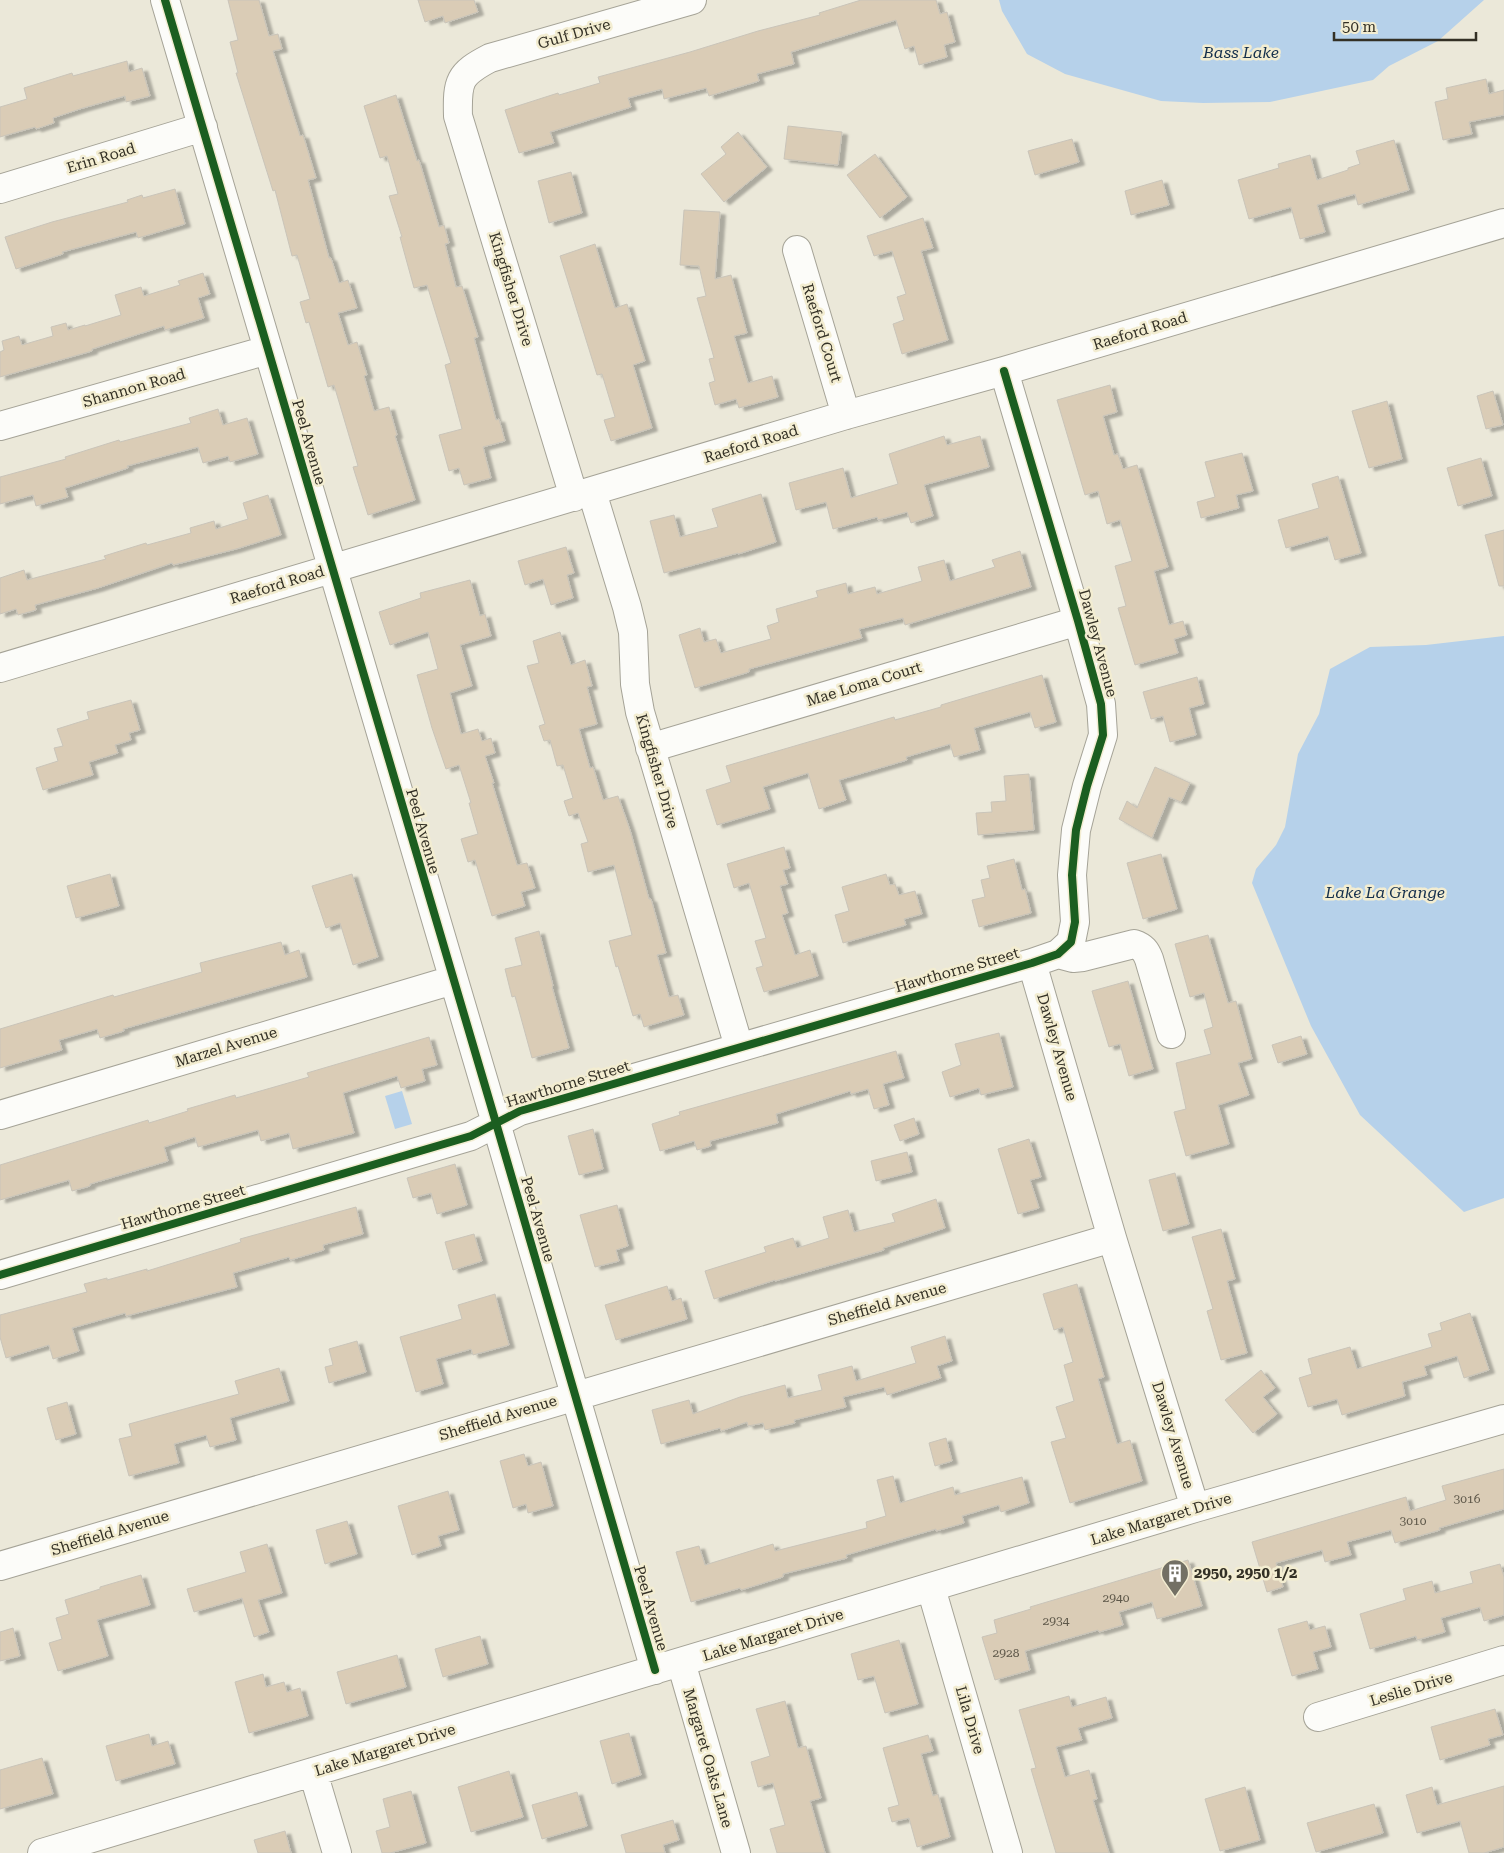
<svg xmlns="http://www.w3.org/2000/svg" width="1504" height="1853" font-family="'Roboto Serif',serif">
	<defs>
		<filter id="shadow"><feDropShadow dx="5.5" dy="3" stdDeviation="1" flood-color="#0004"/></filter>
	</defs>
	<rect width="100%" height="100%" fill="#ebe8d9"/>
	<path fill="#b6d1ea" d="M999,0H1484L1438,41L1389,66L1373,80L1270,102L1203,103L1161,101L1065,74L1027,54L1002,11Z
		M1504,636V1198L1464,1212L1360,1115L1311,1026L1252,883L1256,869L1276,845L1285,827L1298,754L1319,714L1330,669L1370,647L1426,645Z
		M402,1091L412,1124L395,1129L385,1096Z"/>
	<path fill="#daccb6" stroke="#c9c4b9" filter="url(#shadow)" d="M228,0H259L269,36L278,34L282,49L273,51L300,136L303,135L316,178L308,180L329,258H331L339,283L348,280L357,308L338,313L348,345L357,342L367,375L364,376L374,411L389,407L397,435L395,436L415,500L368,515L353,467L358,466L334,385L328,387L309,322L306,323L300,302L310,299L297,255L292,256L275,190L273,191L236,73H238L230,42L238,40Z
		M418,0H474L478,12L445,23L443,16L425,22Z
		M861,0H936L940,14L947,12L955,42L944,45L947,57L919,65L914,46L905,49L896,20L791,52L794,64L757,74L759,81L709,96L706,88L664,99L662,89L628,98L631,107L550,132L554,143L519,153L505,110L558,93L559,95L600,83L598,77L690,52L758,31L820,15L819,13Z
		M127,61L129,72L142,68L150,96L126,102L125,96L83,108L53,118L54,123L36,129L35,127L0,137V107L27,99L24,88L72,73L73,76Z
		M1486,79L1489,94L1504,90V115L1469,122L1472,134L1443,140L1435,102L1448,99L1446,88Z
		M396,95L417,161L419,160L439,227L444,225L449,243L445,244L456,287L462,286L478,337L474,338L496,420L499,419L505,441L483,447L491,478L464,485L459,468L449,471L439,435L462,429L445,365L451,363L427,285L414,288L400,237H402L389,196L398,194L387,156L380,158L364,106Z
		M788,126L842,132L838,165L784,159Z
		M738,132L767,167L724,202L701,174L726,154L721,147Z
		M1072,139L1079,162L1035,175L1028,151Z
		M1394,140L1409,190L1358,205L1355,194L1317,205L1325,232L1300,239L1291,207L1249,219L1238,180L1279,168L1278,164L1310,155L1317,180L1348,170V168L1360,164L1356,151Z
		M875,154L907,197L880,218L847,175Z
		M571,172L582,213L549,223L538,181Z
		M1162,180L1169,205L1131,215L1125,191Z
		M175,189L185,224L138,238L136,232L62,252L63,254L16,269L5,237L52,222L128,202L127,200L142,195L143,198Z
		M684,210L720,212L715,279L731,275L747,333L734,336L748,383L772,376L778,397L739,408L736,399L715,405L709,383L715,381L709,359L714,358L697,298L706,296L699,266L680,265Z
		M923,218L933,248L921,251L948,340L902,354L893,324L904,320L897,297L906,294L892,251L874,256L867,236Z
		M595,244L615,308L627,304L645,361L633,365L652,428L611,441L604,420L615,417L602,374L597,375L560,256Z
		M203,273L210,294L198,298L204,318L165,330L164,326L92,349V351L0,377V352L4,350L2,341L19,336L22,345L53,336L51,327L66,323L68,330L85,325V326L121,315L115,295L141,287L144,296L180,285L178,281Z
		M1110,385L1117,412L1103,416L1114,455L1118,454L1123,469L1137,465L1168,567L1154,571L1169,625L1183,621L1187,635L1174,639L1178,653L1135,665L1118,608L1126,606L1115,566L1132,561L1120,520L1107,524L1098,491L1085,495L1057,400Z
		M1493,391L1503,425L1486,429L1477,396Z
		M1387,401L1402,459L1369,468L1352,411Z
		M218,409L223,425L247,418L258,454L230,462L228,456L203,463L198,447L127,466L128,468L65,488L68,497L36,506L33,495L0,504V477L66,459L65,457L119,440L120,442L191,423L189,418Z
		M944,436L947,445L980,436L989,467L924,485L933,516L911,523L907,512L878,520L877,517L833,529L826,502L796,510L789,483L843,468L851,498L898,484L889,454Z
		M1242,453L1253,491L1236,495L1239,508L1201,518L1197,502L1215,497L1205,462Z
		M1481,458L1492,496L1458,506L1447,468Z
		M1338,476L1361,553L1335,560L1328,536L1286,548L1278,520L1319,508L1312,484Z
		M761,494L776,542L738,554V553L664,573L650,521L674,515L680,537L718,527L712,509Z
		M268,495L281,535L236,549L173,565L172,563L98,588L35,605L36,610L18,615L16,609L0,614V578L24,570L27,580L106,559L104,556L146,543L147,545L191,533L190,528L214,521L216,529L248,519L243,503Z
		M1504,530V586H1499L1485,535Z
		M566,547L574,573L567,575L573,598L551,605L543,579L525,585L518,561Z
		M1020,551L1031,587L905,625L903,618L859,629L862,638L749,669V672L695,688L679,635L700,628L704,642L716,639L721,653L771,639L767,626L779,622L776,609L818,597L816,591L846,583L848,594L875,587L877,594L922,581L918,567L944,560L950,581L995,567L992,560Z
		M470,580L480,616L485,614L491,636L460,645L472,686L450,693L461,734L478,729L482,741L491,738L495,753L485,756L494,783H492L517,865L527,863L535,888L521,892L525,906L492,916L475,860L468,862L461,839L478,834L469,803H471L459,765L446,769L432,728L417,675L438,669L428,632L390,645L379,612L421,598L420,593Z
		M560,632L571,665L585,660L592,686L587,687L597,724L579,729L590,768L593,767L603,800L618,796L630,830L649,899H651L666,953L657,955L669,997L678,995L684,1015L644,1027L640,1014L633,1016L618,966L616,967L609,941L632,935L614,865L588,872L581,844L588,842L578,813L569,816L564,801L573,798L563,765L557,766L550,740L544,741L539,726L545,724L527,666L539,663L533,641Z
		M1042,675L1056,722L1035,728L1030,712L974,728L980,750L954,757L950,744L906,757L907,760L839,780L846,800L819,809L808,773L763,787L770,809L717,825L706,790L731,782L726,766L894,717L895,720L941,707V705Z
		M1197,677L1204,704L1189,708L1196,735L1170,742L1163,716L1151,719L1143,692Z
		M131,700L140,730L129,733L131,740L115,745L118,753L89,762L93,775L43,790L36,768L58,761L54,748L63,746L57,729L89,719L87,712Z
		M1155,767L1190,783L1181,802L1169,797L1152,838L1119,819L1127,801L1137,808Z
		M1029,774L1034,830L978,835L976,813L992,812L991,802L1006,801L1004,776Z
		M784,847L790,868L783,870L788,884L780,886L788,913L782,915L795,955L810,950L818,976L764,992L756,968L763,966L755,941L766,938L749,883L734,888L727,864Z
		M1161,854L1177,909L1143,919L1127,863Z
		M1014,859L1022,890L1025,889L1031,913L979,927L972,900L985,897L981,880L990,878L987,866Z
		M110,874L119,906L76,918L67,886Z
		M352,874L378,957L353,965L340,923L326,928L312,886Z
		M886,874L890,885L895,884L899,895L915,891L922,914L904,919L906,925L843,943L835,915L849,911L842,887Z
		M539,931L553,986L552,987L569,1048L532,1058L515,996L512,997L505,969L522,965L515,938Z
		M1208,935L1228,1003L1236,1001L1252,1059L1238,1063L1249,1095L1218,1105L1229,1144L1186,1156L1174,1112L1186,1109L1176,1063L1211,1054L1204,1030L1213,1027L1204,993L1190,997L1175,944Z
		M281,942L285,955L299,950L307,977L123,1029L124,1031L100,1038L97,1029L59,1040L62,1050L0,1068V1029L113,995L114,997L202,972L200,963Z
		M1128,981L1153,1069L1129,1076L1120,1044L1109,1047L1092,991Z
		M999,1033L1013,1087L981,1095L979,1088L950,1097L942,1072L961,1065L955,1044Z
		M1301,1036L1307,1054L1278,1063L1272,1045Z
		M429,1037L437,1065L422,1069L425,1081L401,1088L397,1076L343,1093L354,1133L293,1149L289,1133L261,1141L258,1130L198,1147L195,1137L164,1147L168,1161L90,1184V1186L72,1191L69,1180L0,1200V1165L148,1120L149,1123L188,1111L187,1109L235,1095L236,1098L309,1077L307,1073Z
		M896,1051L904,1078L883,1084L889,1105L874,1109L868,1089L851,1094L850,1091L776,1114L778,1123L710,1141L711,1146L697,1150L694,1141L660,1151L652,1124L680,1115L679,1112Z
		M914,1118L919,1134L900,1141L894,1125Z
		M593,1129L603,1169L579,1175L568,1136Z
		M1029,1139L1041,1177L1030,1180L1039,1208L1018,1214L998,1149Z
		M907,1152L912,1172L876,1181L871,1161Z
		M455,1164L467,1205L437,1214L431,1193L413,1198L407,1178Z
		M1175,1173L1189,1224L1163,1231L1149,1180Z
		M936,1199L945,1228L883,1248L884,1250L775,1281V1280L714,1299L705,1271L766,1252L764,1247L793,1238L797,1248L829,1238L823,1217L848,1210L854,1232L895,1222L892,1214Z
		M617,1205L628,1246L616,1250L619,1261L595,1267L580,1215Z
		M356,1207L363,1234L323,1245L324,1250L290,1260L289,1257L233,1273L237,1287L126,1316L125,1313L72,1328L79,1351L53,1359L49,1345L6,1358L0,1337V1315L87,1292L84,1284L107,1278V1280L147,1269V1271L241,1242L240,1239Z
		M1221,1229L1235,1279L1227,1281L1247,1353L1221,1360L1207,1311L1213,1309L1192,1237Z
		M474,1234L482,1261L453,1270L445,1242Z
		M1077,1284L1104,1377L1098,1379L1117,1444L1130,1440L1142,1481L1070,1503L1051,1442L1066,1438L1056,1407L1074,1401L1064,1365L1073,1362L1063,1327L1054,1330L1043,1294Z
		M667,1286L672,1301L681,1298L687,1319L616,1340L605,1305Z
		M495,1294L509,1345L473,1355L471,1349L436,1359L443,1384L416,1392L400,1337L462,1319L458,1305Z
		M1470,1313L1489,1370L1464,1378L1457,1356L1424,1366L1427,1375L1402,1382L1405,1396L1342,1415L1337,1399L1308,1407L1299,1378L1312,1374L1308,1359L1350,1347L1357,1369L1432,1347L1428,1334L1442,1330L1440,1323Z
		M945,1336L952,1361L937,1366L941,1378L887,1395L884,1387L843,1397L846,1407L794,1420L795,1423L765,1430L763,1423L748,1426L747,1422L721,1431L720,1428L661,1444L652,1410L689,1400L693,1414L740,1397L785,1385L788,1398L822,1390L818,1375L852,1366L856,1381L916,1363L911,1347Z
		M357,1341L366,1372L329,1383L325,1367L333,1365L329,1349Z
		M279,1368L289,1401L230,1418L236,1440L210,1447L206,1435L174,1444L179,1463L129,1476L119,1439L132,1436L129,1424L239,1394L235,1381Z
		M1261,1370L1275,1388L1263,1397L1277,1414L1253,1433L1225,1400Z
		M67,1402L76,1434L56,1440L47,1408Z
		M946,1438L952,1461L935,1466L929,1443Z
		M524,1454L528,1466L541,1462L553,1506L528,1513L526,1504L513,1508L500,1461Z
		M1504,1469V1509L1439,1528L1440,1530L1395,1543L1391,1530L1347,1542L1351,1555L1325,1562L1322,1550L1276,1563L1283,1587L1267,1592L1252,1542L1406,1497L1410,1511L1446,1500L1442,1486Z
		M893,1476L900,1503L953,1487L955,1495L1022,1477L1029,1503L1001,1512L999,1505L962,1516L964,1523L936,1531V1529L846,1555L847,1558L783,1574V1577L741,1590L740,1588L691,1602L676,1552L699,1546L705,1565L773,1544L775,1551L867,1528L866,1522L886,1516L877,1480Z
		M448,1491L459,1530L438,1536L441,1546L412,1555L398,1506Z
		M347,1521L357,1554L325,1564L316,1530Z
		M267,1544L282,1593L258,1600L269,1632L254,1637L242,1598L194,1612L187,1589L246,1572L240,1552Z
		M1188,1560L1202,1606L1157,1619L1152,1602L1119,1612L1123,1625L1099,1632L1098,1630L1025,1651L1030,1670L995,1680L982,1637L997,1633L994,1620L1031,1609L1030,1607Z
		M1500,1564L1504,1577V1615L1484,1621L1480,1607L1441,1618L1445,1632L1417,1640L1416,1636L1370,1649L1360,1614L1406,1600L1403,1589L1432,1581L1435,1593L1473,1583L1470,1572Z
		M141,1575L150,1605L97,1620L108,1656L58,1671L49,1643L62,1639L56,1618L69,1614L65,1600L100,1589V1587Z
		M1307,1621L1310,1630L1325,1626L1331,1647L1313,1652L1318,1669L1292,1676L1278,1629Z
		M13,1628L20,1656L0,1661V1632Z
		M480,1636L488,1664L443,1677L435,1649Z
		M899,1640L918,1704L885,1713L874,1676L858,1680L851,1654Z
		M397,1655L406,1687L346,1704L337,1672Z
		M263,1674L266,1687L284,1682L287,1692L300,1688L308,1716L249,1733L235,1682Z
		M1069,1696L1072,1707L1106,1697L1112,1718L1078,1728L1082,1740L1056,1747L1065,1777L1089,1770L1097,1799L1093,1800L1109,1853H1056L1031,1769L1036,1768L1019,1710Z
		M785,1701L798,1748L806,1746L821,1798L810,1801L825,1853H777L770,1829L785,1825L773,1783L758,1787L751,1762L770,1756L756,1709Z
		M1495,1709L1503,1735L1488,1739L1490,1745L1440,1760L1431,1727Z
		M629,1733L641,1775L612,1784L600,1741Z
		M149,1734L152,1746L168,1741L175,1764L116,1781L106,1746Z
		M928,1735L933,1751L921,1754L933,1796L938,1794L950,1837L917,1847L909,1818L892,1822L888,1808L899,1805L883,1748Z
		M42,1758L53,1794L0,1809V1770Z
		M509,1771L523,1817L471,1832L458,1787Z
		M1504,1786V1847L1484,1853H1469L1460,1821L1417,1833L1406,1795L1432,1787L1437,1805Z
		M1245,1787L1260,1840L1220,1851L1205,1799Z
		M411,1791L426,1843L390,1853H382L376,1831L390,1827L383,1799Z
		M577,1792L587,1826L542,1839L532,1805Z
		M1374,1804L1383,1833L1316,1852L1307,1823Z
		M673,1820L679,1840L663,1845L665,1853H626L621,1835Z
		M285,1831L291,1853H258L254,1840Z"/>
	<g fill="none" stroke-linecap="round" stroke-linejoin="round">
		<g stroke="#a5a397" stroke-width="30">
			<path id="minor" d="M165,0L496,1123L655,1670
				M0,189L203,127
				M797,250L846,415
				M0,426L268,350
				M592,492L627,607L633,632L635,684L640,712L739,1047
				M574,497L458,116C457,81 459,74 490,58L692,0
				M0,668L846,415L1004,371L1504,223
				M650,748L1078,621
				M1058,954L1073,958L1083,957L1134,944C1143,947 1146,951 1149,959L1171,1034
				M1032,963L1112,1238L1195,1508
				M0,1115L453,980
				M0,1275L471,1136L520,1111L1032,963L1058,954L1071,942L1075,922L1072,875L1076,830L1087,786L1103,735L1101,704L1078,621L1004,371
				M0,1566L1112,1238
				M931,1588L1008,1853
				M681,1662L736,1853
				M1318,1717L1504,1660
				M313,1772L337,1853
				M42,1853L1195,1508L1504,1419"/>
		</g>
		<use href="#minor" stroke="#fcfcf9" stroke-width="28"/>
		<g stroke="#f3edd1" stroke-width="11">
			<path id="cycleway" d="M165,0L496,1123L655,1670
				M0,1275L471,1136L520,1111L1032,963L1058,954L1071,942L1075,922L1072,875L1076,830L1087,786L1103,735L1101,704L1078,621L1004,371"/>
		</g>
		<use href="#cycleway" stroke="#1b5e20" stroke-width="8"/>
	</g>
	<defs>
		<g id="building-pin" transform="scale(1.4375)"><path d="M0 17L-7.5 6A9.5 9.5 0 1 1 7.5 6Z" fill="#737064" stroke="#f3edd1"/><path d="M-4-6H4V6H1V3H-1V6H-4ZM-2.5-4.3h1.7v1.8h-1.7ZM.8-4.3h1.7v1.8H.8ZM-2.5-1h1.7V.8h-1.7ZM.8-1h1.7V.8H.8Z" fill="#fff"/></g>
	</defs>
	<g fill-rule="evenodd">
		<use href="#building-pin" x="1175" y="1573"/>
	</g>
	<g text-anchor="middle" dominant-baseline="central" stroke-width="5" stroke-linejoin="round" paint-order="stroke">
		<g font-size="12" fill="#5d5749">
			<text x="1467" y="1499">3016</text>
			<text x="1413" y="1521">3010</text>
			<text x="1116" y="1598">2940</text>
			<text x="1056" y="1621">2934</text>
			<text x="1006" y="1653">2928</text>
		</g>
		<g font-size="15" fill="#333025" stroke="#f3edd1">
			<text transform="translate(574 34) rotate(-16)">Gulf Drive</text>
			<text transform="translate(101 158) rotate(-17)">Erin Road</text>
			<text transform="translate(511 289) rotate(73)">Kingfisher Drive</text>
			<text transform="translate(1140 331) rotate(-17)">Raeford Road</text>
			<text transform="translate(822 333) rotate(73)">Raeford Court</text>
			<text transform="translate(134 388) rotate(-16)">Shannon Road</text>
			<text transform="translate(309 442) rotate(74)">Peel Avenue</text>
			<text transform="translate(751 444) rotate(-17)">Raeford Road</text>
			<text transform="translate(277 585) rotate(-17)">Raeford Road</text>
			<text transform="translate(1098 643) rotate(75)">Dawley Avenue</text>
			<text transform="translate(864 684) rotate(-17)">Mae Loma Court</text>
			<text transform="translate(657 771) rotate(74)">Kingfisher Drive</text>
			<text transform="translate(423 831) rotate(74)">Peel Avenue</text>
			<text transform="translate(957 970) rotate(-16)">Hawthorne Street</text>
			<text transform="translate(226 1047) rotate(-17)">Marzel Avenue</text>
			<text transform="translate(1057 1047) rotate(74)">Dawley Avenue</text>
			<text transform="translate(568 1084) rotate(-17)">Hawthorne Street</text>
			<text transform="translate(183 1207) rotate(-16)">Hawthorne Street</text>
			<text transform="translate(538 1219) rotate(74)">Peel Avenue</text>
			<text transform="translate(887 1304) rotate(-16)">Sheffield Avenue</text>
			<text transform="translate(498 1418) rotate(-17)">Sheffield Avenue</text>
			<text transform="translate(1173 1435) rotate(73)">Dawley Avenue</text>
			<text transform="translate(1161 1519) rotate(-17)">Lake Margaret Drive</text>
			<text transform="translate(110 1533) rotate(-17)">Sheffield Avenue</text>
			<text transform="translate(651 1608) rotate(74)">Peel Avenue</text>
			<text transform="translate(773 1635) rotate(-17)">Lake Margaret Drive</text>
			<text transform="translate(1411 1689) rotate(-17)">Leslie Drive</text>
			<text transform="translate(970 1720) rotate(74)">Lila Drive</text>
			<text transform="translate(385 1750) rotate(-17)">Lake Margaret Drive</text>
			<text transform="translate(708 1758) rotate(74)">Margaret Oaks Lane</text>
		</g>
		<g font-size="15" font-weight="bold" fill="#333025" stroke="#f3edd1" text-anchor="start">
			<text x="1194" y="1573">2950, 2950 1/2</text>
		</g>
		<g font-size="16" font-style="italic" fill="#142f4c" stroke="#f3edd1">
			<text x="1241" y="52">Bass Lake</text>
			<text x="1385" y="892">Lake La Grange</text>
		</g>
	</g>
	<path d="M1334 32v8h142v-8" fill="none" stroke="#333025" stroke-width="2.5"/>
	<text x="1342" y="32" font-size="15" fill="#333025" stroke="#f3edd1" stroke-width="4" paint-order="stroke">50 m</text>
</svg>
